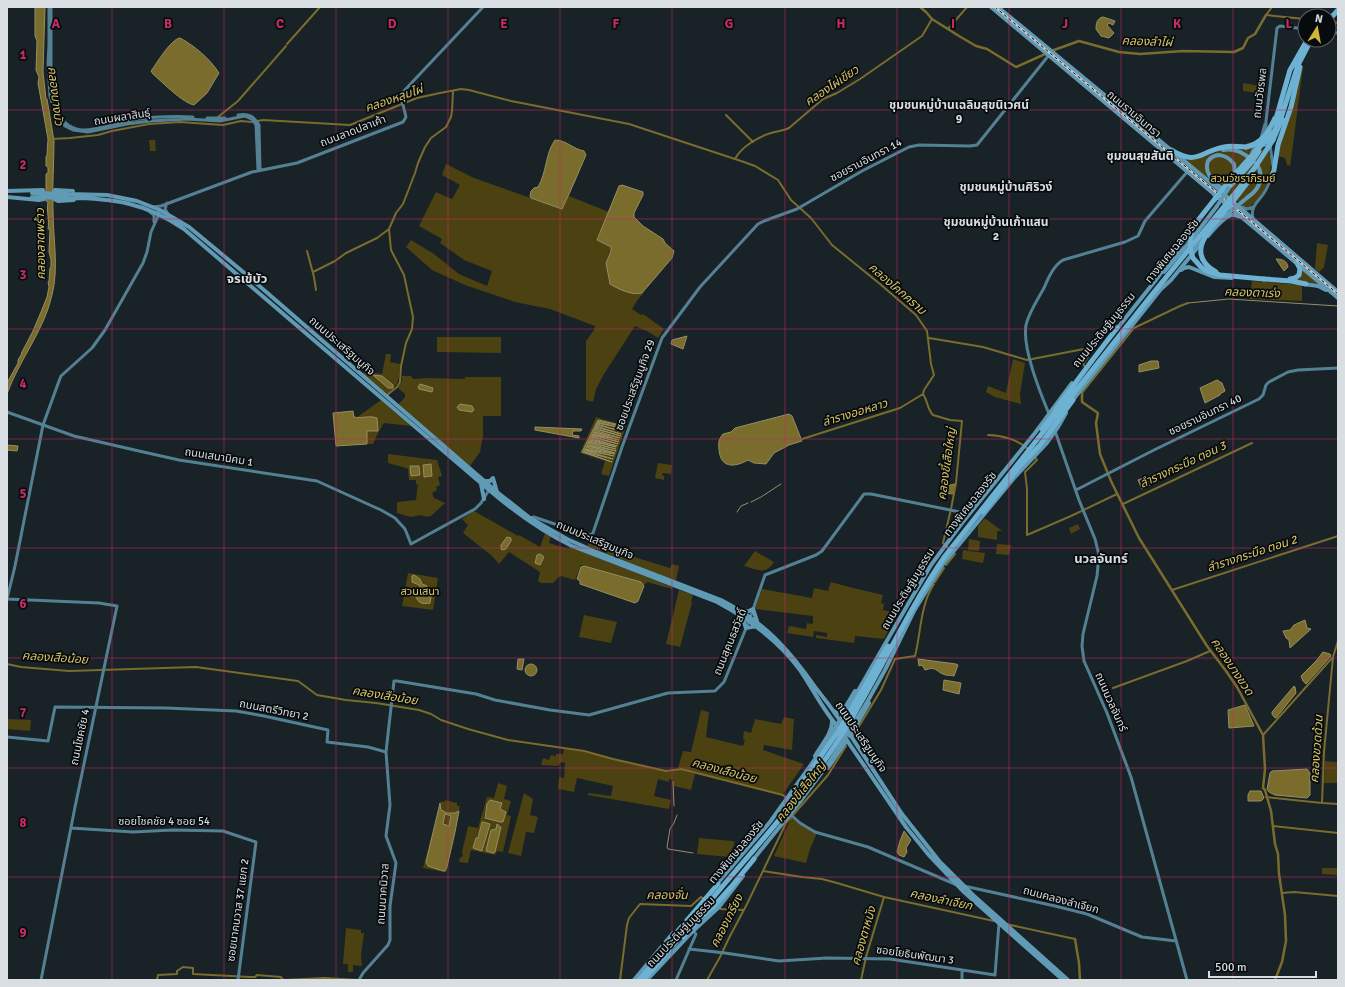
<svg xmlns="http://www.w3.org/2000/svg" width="1345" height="987" font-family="Signika,'Noto Sans Thai',sans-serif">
	<rect width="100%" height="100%" fill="#182227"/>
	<path fill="#4c4111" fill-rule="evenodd" d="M1303,67L1291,160L1290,166L1287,165L1285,158L1277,156L1301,69Z
		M1243,83L1260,86V93L1243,91Z
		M149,140H155L156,151H150Z
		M1258,141V148H1267C1269,153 1271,158 1271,163C1271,178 1262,201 1248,207L1243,206L1180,157L1197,158L1215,153L1224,148L1247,147V143Z
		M446,164L474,178L562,209L569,196L609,212L597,239L598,241L609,246L611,249L606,262L609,282L640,294L644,293L638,299L632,309L641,315L643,314L664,329L658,338L647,331L635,326L604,374L596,389L593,402L586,400V341L594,330L595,326L550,309L515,302L465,285L432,270L406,247L411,240L434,254L459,274L487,286L492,271L464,260L440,243L442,239L419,226L436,192L452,199L460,185L442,175Z
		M1317,243L1328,245L1324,267L1319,272L1315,269Z
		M1302,270L1319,284L1295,280Z
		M1252,281L1302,285V301L1250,299Z
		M437,337H501V353L437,352Z
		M386,354H391L390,362L400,364C399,379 400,384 387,394L363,374L364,371L382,374Z
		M1013,359L1025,363L1020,394L1021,404L995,397L986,392L988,386L1006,393Z
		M402,376H411L413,379L429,378L465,379V377H501V416H483V436L480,452L470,466L398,405L405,397V394L398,388L402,381Z
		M381,400L411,426L384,423L378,433L373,444H367V431L375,417L356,418Z
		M596,417L626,426L609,476L601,474L605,461L580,453ZM598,420L624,427L598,421L597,422L622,428L597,423V424L617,429V430L596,425V426L621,434L595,427V428L621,436L595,429L593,432L605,436L593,433V435L599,437L593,435L591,436L618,444L591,437L590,438L617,445L590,439L589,440L616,448L589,441V442L616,449L588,442L587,443L615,451L587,444L586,447L615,454L586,448V449L614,457L584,449V452L608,461L583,453Z
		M388,454L437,460L442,476L438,477L440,485L436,487L437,490L432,493L434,498L445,503L431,516L427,517L421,515L411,517L397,513V502L416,500L418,484L416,485V480H409L408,469L406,468L388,463Z
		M658,463L672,465L671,474L663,473L662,475L664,476V480L655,478Z
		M474,511L518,536L519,535L540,547L545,533L551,536L549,543L569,549L570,547L672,587V589L647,582L644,585L581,565L575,580L560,576L553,583H541L538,581L540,572L509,552L499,564L491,555L463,533L468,525L462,519Z
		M984,519H986L1002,531H997V540L978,537V526Z
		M1078,524L1080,529L1071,534L1069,528Z
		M969,539L980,541L979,551L968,550Z
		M588,543L670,568L672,564L679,566L676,581L588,546Z
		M997,544L1011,545L1009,555L996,554Z
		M963,550L985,553L983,563L962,559Z
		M755,551L774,562C766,575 758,570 744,566Z
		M408,573L438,578L433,610L402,606Z
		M831,582L853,588L883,595L881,603L884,604L883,610L897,613L884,639L855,636L854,643L816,638V635L827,637V633L814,631L813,637L787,633L789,626L806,629L807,623L811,624L813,623V616L755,609L762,589L812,598L814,588L828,591Z
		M679,590L693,595L691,602L692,603L680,647L666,644Z
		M584,615L617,622L611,643L579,637Z
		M701,710L709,712L706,737L743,746L745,740L743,739L744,731L751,733L755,719L781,724L784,717L794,719L792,750L764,745L763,750L804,764L783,794L678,768L683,751L691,752Z
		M7,719L31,720L30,731L7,729Z
		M564,749L584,752L668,772L680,769L695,774L691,790L674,786L673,782L674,780L669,779V782L658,779L654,796L671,800L669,809L588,795V793L611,796L613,786L577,778L574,792L558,789L559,777L564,778L565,763L561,762L558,766L541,765L543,758L549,760L551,755L556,756V754H563Z
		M1325,761L1338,762V783H1324Z
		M498,783L507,786L504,799L511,801L507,815L511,816L503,852L497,851L495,855L471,850L468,863L459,862L460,858L463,856L462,852L468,826L478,828L487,797L494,798ZM491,800L502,803L500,809L506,812L503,822L484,817L487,804ZM482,822L490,824L483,850L473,848L476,838H478ZM501,825L495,852L486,851L491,830L497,829V826Z
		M524,793L533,799L530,815L538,817L534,833L526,832L521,856L508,853Z
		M445,800L457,803V806H460L446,872L423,868L441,801L444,802Z
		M792,816L817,833L810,849L806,863L774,856Z
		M699,838L732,841L735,842L729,857L697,854Z
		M1322,868H1337V875L1322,874Z
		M346,928L361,930V933H364L361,955L362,966L353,965V972H348V964H343Z"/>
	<path fill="#7a6c2d" stroke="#968e63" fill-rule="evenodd" d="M35,7H45L43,72L46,99H47L54,141C54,164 52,187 53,210C53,239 59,267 52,295C44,331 19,360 7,394V383L18,363V360L21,355L22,352L33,331L41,312L47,297L49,287L48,282L49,281L50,268L51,267V260L49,252L50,229H48C50,220 46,212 48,202L46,201V174L48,173V167L46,166V157L47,155L48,139L38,83L39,77L36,70L37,41L35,36Z
		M1103,17L1115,21L1113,25L1109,23L1107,25L1114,33L1109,38L1101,36L1096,29C1096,24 1097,18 1103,17Z
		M180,38C195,46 210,59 219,73L207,93L194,105C183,103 162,82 153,74L151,71C157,63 171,39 180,38Z
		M555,140C566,140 573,149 584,151L586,155C578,173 571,191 562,209L531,198L530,196L531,191L534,188L538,187C547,172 545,154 555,140Z
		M622,185L643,192V195L634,213V217L643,226L663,239L665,243L674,251L672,258L642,293C633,296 618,289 610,284L606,263L611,251V247L597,240L619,186Z
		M1276,259C1281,259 1287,260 1288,267L1284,271Z
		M687,336L683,349L671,344L672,340Z
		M1151,361H1158L1159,368L1139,372V365Z
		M373,375L382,376L393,385V388H388Z
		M1217,380L1222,383L1225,391L1220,394V395L1205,403L1200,388Z
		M420,384L433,388L432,392L419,389L418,387Z
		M460,404L472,406L474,410L472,412L459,410L457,407Z
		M353,411L354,417C361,419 369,415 377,418L378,431H367V444L336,446L333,413Z
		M789,414L792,416L802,441L789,445L774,453L766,464L754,463L748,460C734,468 720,468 719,449C718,442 719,439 723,434L731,432L735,428Z
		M598,420L624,426V427L598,421L597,422L622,428L597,423V424L617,430L597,425L596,426L621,434L596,427L595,428L621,436L595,429L594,430L620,438L593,432L619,440L592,434L619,442L592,435V436L618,444L591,437V438L617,446L590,439V440L616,447L589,441V442L616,449L588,442V443L616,451L587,445L615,453L587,446L586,447L615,454L585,449L614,456L584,450L613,459L584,452L612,462L582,452Z
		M535,427L582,429L581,431H573L572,435L579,436V438L535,430Z
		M7,445L18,446L17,451L7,450Z
		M431,464L432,476L424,477L423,465Z
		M410,466H419L420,475L411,476Z
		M1143,478L1145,481L1149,478L1151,483L1150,485L1142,489L1138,480Z
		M955,484L954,494L944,493L946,486Z
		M507,537L511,538V541L506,549L502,550L501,549V545Z
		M540,554L544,557L540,565L535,563L537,555Z
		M584,566L641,582L644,586L638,601L635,603L580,584V581L577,579L581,567Z
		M414,575L420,579L422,584L427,586L432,591L430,603C422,605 416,602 415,593L419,590L420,587L419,585L412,582V576Z
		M1305,620L1307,628L1311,629L1290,648L1289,640L1286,638L1283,631L1290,630L1294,625Z
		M1323,652L1330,654L1331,656L1306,684L1303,681L1301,676L1316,661Z
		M518,659H524L522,670L517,669Z
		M918,659L956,664L958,665L954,676C951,675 946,676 943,674C935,671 937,666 925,670L922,665L919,666Z
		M525 670a6 6 0 1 1 12 0a6 6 0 1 1-12 0Z
		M944,680L961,683L959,694L943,690Z
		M1294,686L1295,687L1296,693L1276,718L1274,717L1272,714V712Z
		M1245,705L1254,726L1229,728L1228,710Z
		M1307,769L1310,773V795L1307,798L1275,795L1269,792L1267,789L1270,773L1272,771Z
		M1250,791H1261L1264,798L1261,801H1248V795Z
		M490,800L502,803L500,809L506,812L503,822H500L485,818L487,804Z
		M440,803L441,810L447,813H455L459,811L455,832L447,867L445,871H443L428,866L426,862ZM445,814L451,816L449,826L443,824Z
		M482,822H483L490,824L482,851L473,848L476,838H478Z
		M497,824L501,827L495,852L493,853L486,851V850L491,830L496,829Z
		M904,831L911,840L906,848L907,852L904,857L899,855L897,852L900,841Z"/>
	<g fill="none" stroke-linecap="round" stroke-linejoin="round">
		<path stroke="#968e63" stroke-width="1" d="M1188,303L1229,299L1338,306
			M751,502L761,497L781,484
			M737,512L741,506L748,503
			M673,781L674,806
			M677,815L674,823L670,829L667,847L668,849L693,853"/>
		<path stroke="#7a6c2d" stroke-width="2" d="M1272,7L1266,15L1305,19
			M1329,21L1338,23
			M948,29L967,7
			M287,44L320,7
			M726,115L753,142
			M218,117L238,101L286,46
			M52,139L70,138L98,135L112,131L149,124L180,122L223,125L241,121L252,122L263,120L350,125L417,98L440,93L461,89L469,90L511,101L629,124L741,161L755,166L778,180L791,200L811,218L832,245L880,284L916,315L927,331L931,364L934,375L924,390L923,394
			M735,159C741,147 758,137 771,133C777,131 783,131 789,128L823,99L837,93L860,79L922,36L932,19
			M307,251L314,277L316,290
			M313,272L335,261L346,253L377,238L389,229
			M929,338L983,347L1027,360L1089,348L1087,355L1088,357L1083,364L1085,367
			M1082,393L1134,328L1180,306L1188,303
			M923,394C928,401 927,409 933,415L950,420L962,421L956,483L951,509L943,543L949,549
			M387,395L397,387L400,382L401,366L406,343L412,329L413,317L404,275L391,250L389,229L396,213L403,204L415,173L418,163L425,147L431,138L446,127L451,117L452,111L453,91
			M988,435C1002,435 1018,440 1028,449
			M799,440L900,408L923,394
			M1035,457L1037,460L1025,472L1027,489V535L1071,516L1117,494
			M1123,504L1252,443
			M946,565L955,554L953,552
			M935,582L944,568
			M1172,590L1338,536
			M7,664L21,667L69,671L196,667L298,681L317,695L346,700L376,703L419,710L431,714L441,720L468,729L508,740L584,751L613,759L666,771L681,769L783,795L787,799
			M1113,688L1187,661L1210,651
			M1263,735L1332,658
			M853,736L881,690L895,659L915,656C921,633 920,605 934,584
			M1266,797L1322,803L1324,752L1333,657L1338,641
			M1322,803L1338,804
			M1273,826L1338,833
			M763,871L802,877L822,879L837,883L884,897L994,921
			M1282,893L1294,892L1338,896
			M718,908L721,909L744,910
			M1006,924L1075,939
			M157,980L158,975L177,974V971L183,967L193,968V974L250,977H255L257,975L281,977L282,979L284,980L324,978L359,980
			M620,980L627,925L629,918L640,904L691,906L701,897L704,899
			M707,980L720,957L729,938L747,904L786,823L828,775L846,746
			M861,980L866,957L884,897"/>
		<path stroke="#7a6c2d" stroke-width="2.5" d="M920,7L926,12L932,19L959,36L976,46L987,49L1016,67L1054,50L1079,41L1119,52L1140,54L1183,51L1234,52L1243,48L1248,38L1255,34L1266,15
			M1082,393V402L1098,413L1096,423L1100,454L1111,481L1139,538L1207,646L1226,671L1237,687L1263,735L1265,769L1263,788L1265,790L1271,811L1275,844L1278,854L1279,874L1285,915L1286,941L1282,962L1275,980
			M1075,939L1079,963L1080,980"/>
		<path stroke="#548094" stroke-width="3" d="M49,7V45L48,63L50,96L57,117L65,126L73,130L88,132L127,124L150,121L187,119L220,121L245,116L252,119L256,125L258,170
			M1329,32L1338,33
			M51,83V7
			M55,106C58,118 68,128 81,130C93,131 118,123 132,120C151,117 173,116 193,117
			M238,115C248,113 254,116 259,125L260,170
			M207,118H225
			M1266,132V121L1277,28L1280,26L1305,29
			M1261,138L1265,124
			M1270,145L1273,166
			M167,203L165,209L168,214
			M153,207L161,206L252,172L297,163L403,122L406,117L401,97L402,93L483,7
			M1242,207L1247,209L1253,207
			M150,212L154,215V222
			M1253,218C1250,206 1259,201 1264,193C1268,187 1270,181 1272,175
			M7,412L74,436L139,451L179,460L317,481L381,510L395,518L405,529L411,544L475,509L481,503L489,490
			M1049,414C1040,392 1022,348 1026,325C1029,312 1038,299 1044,288C1048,279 1053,266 1063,260L1125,242L1138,236L1145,221L1188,171
			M1055,431L1079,500L1095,539L1099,555L1097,576L1083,634L1082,646L1084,661L1107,713L1131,777L1187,980
			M1076,490L1154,450L1259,399L1263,395L1266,385L1269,382L1288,372L1298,370L1338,368
			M530,518L534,517L587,535H590L593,533L622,447L662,338L700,287L758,224L764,221L797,209L862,171L909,147L919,145L970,146L977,145L1049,55
			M7,599L99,603L117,606L75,807L41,980
			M7,599L15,566L43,425L59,381L61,376L92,348L105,330L143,263L147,252L151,232L159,214V211L157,209
			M7,737L48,741L55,707L166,708L236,711L264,716L328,730L327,742L368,747L386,752
			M790,814L800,823L815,832L868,847L957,885
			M71,828L133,832L172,830L223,831L256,842L238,980
			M964,886L1055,906L1087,914L1142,937L1176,941
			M689,949L725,953L779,961L827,958L890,959L995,975L999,923
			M359,980L363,973L388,945L390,940V906L396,863L386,836L390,805L386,752L394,681H397L476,694L495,700L550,710L589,715L668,693L715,691L724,682L749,621L765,575L816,555L822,551L864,494H871L960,512L964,511L970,502L973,501L978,503
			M676,980L696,934L693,931
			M962,980V971"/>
		<path stroke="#619ab5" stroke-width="4" d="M991,7L1338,298
			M998,7L1217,188L1338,292
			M1223,150C1234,148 1242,152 1251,159
			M1252,155C1253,146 1262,145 1270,144
			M7,191L43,190L44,199L39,200L7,197
			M73,191L55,190L54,192V199L58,201L74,200
			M1212,191L1215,196V200
			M1224,191C1216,183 1203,174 1208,161C1216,151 1227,155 1234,164L1235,176
			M68,194L107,195L137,201L160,210L189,227L242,271L497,492L530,518L567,539L594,551L721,600C764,622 788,648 815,687C824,698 833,710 841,722
			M1248,197C1260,189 1265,176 1256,163
			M68,198C113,198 146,203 184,229L489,490C515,512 541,531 572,546L717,602C749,619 778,640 800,670C813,689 823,710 838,727
			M1208,236C1213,230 1226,215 1233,215C1237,215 1240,217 1243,218
			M1181,270L1184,268L1189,267L1214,277L1232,278
			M1164,272L1189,243L1217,206
			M1304,284L1318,286L1326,290
			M1116,330L1155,281L1192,231
			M1072,401L1161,289L1171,280L1198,247
			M485,481H490L493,478L497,492
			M481,484L484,499
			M742,612L749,611L753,609L757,621
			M742,617L746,628L756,626
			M855,696L911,599L931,565L962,523L1035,433L1072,383
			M866,704L885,670L914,611L943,564L1014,478L1046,444L1058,427L1066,413
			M834,711L837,713L843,711L855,691
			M847,730L902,814L940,862L973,895L1068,980
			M844,736L906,827L928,854L964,892L1063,980
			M850,736L869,703
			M815,756C821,745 833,733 832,720
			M828,768L847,740
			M752,861L799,803L828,764
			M716,885L770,822L818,755
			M634,980L673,933
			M647,980L693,931L719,907L743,876"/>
		<path stroke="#6db2d2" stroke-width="5" d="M1329,20L1338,10
			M1273,140L1282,119
			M1171,150C1198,166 1199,152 1224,147C1231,145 1238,147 1246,147
			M1272,176L1274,170L1278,145L1291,107L1300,67
			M1264,279L1291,281L1306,284
			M1290,279L1295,278L1299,275L1300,269L1297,263
			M1091,362L1117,328
			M1042,429L1054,414
			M983,512L1019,467L1040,445L1073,400
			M683,937L699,919L714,906L731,887L754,859
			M639,980L650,967L659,953L718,884"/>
		<g stroke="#c1c7cb" stroke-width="2.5">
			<path id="rail" d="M995,7L1338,294"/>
		</g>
		<use href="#rail" stroke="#070b0d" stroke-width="1" stroke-dasharray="3" stroke-linecap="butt"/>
		<path stroke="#619ab5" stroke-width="4" d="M32,193L68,194
			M32,197L68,198
			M1217,206L1231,185
			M1218,222L1248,197
			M1195,249L1202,240
			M818,755L855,696
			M828,764L866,704"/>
		<path stroke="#6db2d2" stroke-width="5" d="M1275,122L1290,70L1306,42
			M1269,142L1282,115L1298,65L1311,40
			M1246,147C1262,144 1269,131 1275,118
			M1231,185L1251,163L1259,151
			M1216,272C1184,254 1210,229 1225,211C1234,200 1242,190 1250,179
			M1264,279L1220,275L1207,271L1201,267L1193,258L1191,252L1190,240L1192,231L1199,219L1229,181L1264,142L1270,132
			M1054,414L1056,409L1091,362
			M784,810L841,727L888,646
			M643,980C672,948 699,914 727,881C767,835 806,790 839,739C877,680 905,614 945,556L1150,297L1240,187L1256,166L1273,140"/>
	</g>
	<path fill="none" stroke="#c42c68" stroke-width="1" stroke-opacity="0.55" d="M112,7V980M224,7V980M336,7V980M448,7V980M560,7V980M672,7V980M785,7V980M897,7V980M1009,7V980M1121,7V980M1233,7V980M7,110H1338M7,219H1338M7,329H1338M7,439H1338M7,548H1338M7,658H1338M7,768H1338M7,877H1338"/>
	<g text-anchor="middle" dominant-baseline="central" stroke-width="3.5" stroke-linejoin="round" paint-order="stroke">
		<g font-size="11" fill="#d8dee1" stroke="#070b0d">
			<text transform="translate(1260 93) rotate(-83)">ถนนวัชรพล</text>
			<text transform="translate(1134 114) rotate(40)">ถนนรามอินทรา</text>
			<text transform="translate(122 117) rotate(-9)">ถนนผลาสินธุ์</text>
			<text transform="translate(353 131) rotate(-21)">ถนนลาดปลาเค้า</text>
			<text transform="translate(866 160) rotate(-28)">ซอยรามอินทรา 14</text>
			<text transform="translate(1172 251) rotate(-51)">ทางพิเศษฉลองรัช</text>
			<text transform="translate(1104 330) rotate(-51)">ถนนประดิษฐ์มนูธรรม</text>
			<text transform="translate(342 346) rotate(41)">ถนนประเสริฐมนูกิจ</text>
			<text transform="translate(635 385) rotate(-70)">ซอยประเสริฐมนูกิจ 29</text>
			<text transform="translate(1205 415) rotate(-26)">ซอยรามอินทรา 40</text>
			<text transform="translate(219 457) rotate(9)">ถนนเสนานิคม 1</text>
			<text transform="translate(970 504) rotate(-52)">ทางพิเศษฉลองรัช</text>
			<text transform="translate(595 540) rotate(23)">ถนนประเสริฐมนูกิจ</text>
			<text transform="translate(908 589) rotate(-59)">ถนนประดิษฐ์มนูธรรม</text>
			<text transform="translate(730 642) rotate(-68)">ถนนสุคนธสวัสดิ์</text>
			<text transform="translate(1111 702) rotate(66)">ถนนนวลจันทร์</text>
			<text transform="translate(274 710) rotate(11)">ถนนสตรีวิทยา 2</text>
			<text transform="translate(80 737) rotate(-78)">ถนนโชคชัย 4</text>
			<text transform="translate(861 737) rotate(56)">ถนนประเสริฐมนูกิจ</text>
			<text x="164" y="821">ซอยโชคชัย 4 ซอย 54</text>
			<text transform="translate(736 852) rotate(-50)">ทางพิเศษฉลองรัช</text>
			<text transform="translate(383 894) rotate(-86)">ถนนนาคนิวาส</text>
			<text transform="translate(1061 900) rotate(15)">ถนนคลองลำเจียก</text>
			<text transform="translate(238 910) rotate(-82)">ซอยนาคนวาส 37 แยก 2</text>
			<text transform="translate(681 932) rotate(-46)">ถนนประดิษฐ์มนูธรรม</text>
			<text transform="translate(915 955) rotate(8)">ซอยโยธินพัฒนา 3</text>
		</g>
		<g font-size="11" fill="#dcc66c" stroke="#070b0d">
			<text x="1243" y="178">สวนวัชราภิรมย์</text>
			<text x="420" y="591">สวนเสนา</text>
		</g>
		<g font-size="12" font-style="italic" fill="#d9c469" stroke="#070b0d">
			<text transform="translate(1147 42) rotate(2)">คลองลำไผ่</text>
			<text transform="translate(832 86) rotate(-34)">คลองไผ่เขียว</text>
			<text transform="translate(55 96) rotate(83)">คลองบางบัว</text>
			<text transform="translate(394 99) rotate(-19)">คลองหลุมไผ่</text>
			<text transform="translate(41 244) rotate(-91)">คลองลาดพร้าว</text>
			<text transform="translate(897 289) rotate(41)">คลองโคกคราม</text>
			<text transform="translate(1252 293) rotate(2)">คลองตาเร่ง</text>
			<text transform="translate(855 413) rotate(-17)">ลำรางออหลาว</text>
			<text transform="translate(947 464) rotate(-82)">คลองขี้เสือใหญ่</text>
			<text transform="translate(1183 465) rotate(-25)">ลำรางกระบือ ตอน 3</text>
			<text transform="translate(1252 554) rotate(-18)">ลำรางกระบือ ตอน 2</text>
			<text transform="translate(55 658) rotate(4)">คลองเสือน้อย</text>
			<text transform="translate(1232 667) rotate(56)">คลองบางขวด</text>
			<text transform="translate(385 696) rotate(9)">คลองเสือน้อย</text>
			<text transform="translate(1317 749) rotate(-86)">คลองขวดด้วน</text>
			<text transform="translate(724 771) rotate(15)">คลองเสือน้อย</text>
			<text transform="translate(801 792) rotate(-52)">คลองขี้เสือใหญ่</text>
			<text x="667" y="895">คลองจั่น</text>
			<text transform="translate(941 900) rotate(12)">คลองลำเจียก</text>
			<text transform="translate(727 921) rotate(-63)">คลองเกรียง</text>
			<text transform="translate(864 936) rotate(-74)">คลองตาหนัง</text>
		</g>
		<g font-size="12" font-weight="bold" fill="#d8dee1" stroke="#070b0d">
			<text x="959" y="105">ชุมชนหมู่บ้านเฉลิมสุขนิเวศน์<tspan x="959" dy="14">9</tspan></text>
			<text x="1140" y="156">ชุมชนสุขสันติ</text>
			<text x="1006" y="187">ชุมชนหมู่บ้านศิริวง์</text>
			<text x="996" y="222">ชุมชนหมู่บ้านเก้าแสน<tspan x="996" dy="14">2</tspan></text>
		</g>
		<g font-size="13" font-weight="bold" fill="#d8dee1" stroke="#070b0d">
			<text x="247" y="279">จรเข้บัว</text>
			<text x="1101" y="559">นวลจันทร์</text>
		</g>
	</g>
	<g font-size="13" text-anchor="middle" font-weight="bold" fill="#c42c68" stroke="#070b0d" stroke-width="3.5" stroke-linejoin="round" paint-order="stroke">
		<text x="56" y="28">A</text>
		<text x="168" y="28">B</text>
		<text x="280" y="28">C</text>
		<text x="392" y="28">D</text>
		<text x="504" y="28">E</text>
		<text x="616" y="28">F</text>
		<text x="729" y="28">G</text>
		<text x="841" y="28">H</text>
		<text x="953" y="28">I</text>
		<text x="1065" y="28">J</text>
		<text x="1177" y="28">K</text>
		<text x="1289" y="28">L</text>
		<text x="23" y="59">1</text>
		<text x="23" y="169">2</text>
		<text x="23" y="279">3</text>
		<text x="23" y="388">4</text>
		<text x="23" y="498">5</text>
		<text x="23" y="608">6</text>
		<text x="23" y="717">7</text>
		<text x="23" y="827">8</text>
		<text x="23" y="937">9</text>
	</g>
	<rect width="1345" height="987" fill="none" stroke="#d8dee1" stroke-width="16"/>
	<g transform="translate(1317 28) rotate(11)"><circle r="19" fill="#070b0d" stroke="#5b5f62"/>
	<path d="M0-3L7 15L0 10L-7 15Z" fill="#d2b635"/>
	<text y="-6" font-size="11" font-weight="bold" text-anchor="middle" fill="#d8dee1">N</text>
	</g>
	<path d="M1209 971v6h107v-6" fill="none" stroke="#d8dee1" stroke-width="2"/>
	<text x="1215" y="971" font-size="12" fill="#d8dee1" stroke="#070b0d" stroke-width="3" paint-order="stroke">500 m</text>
</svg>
